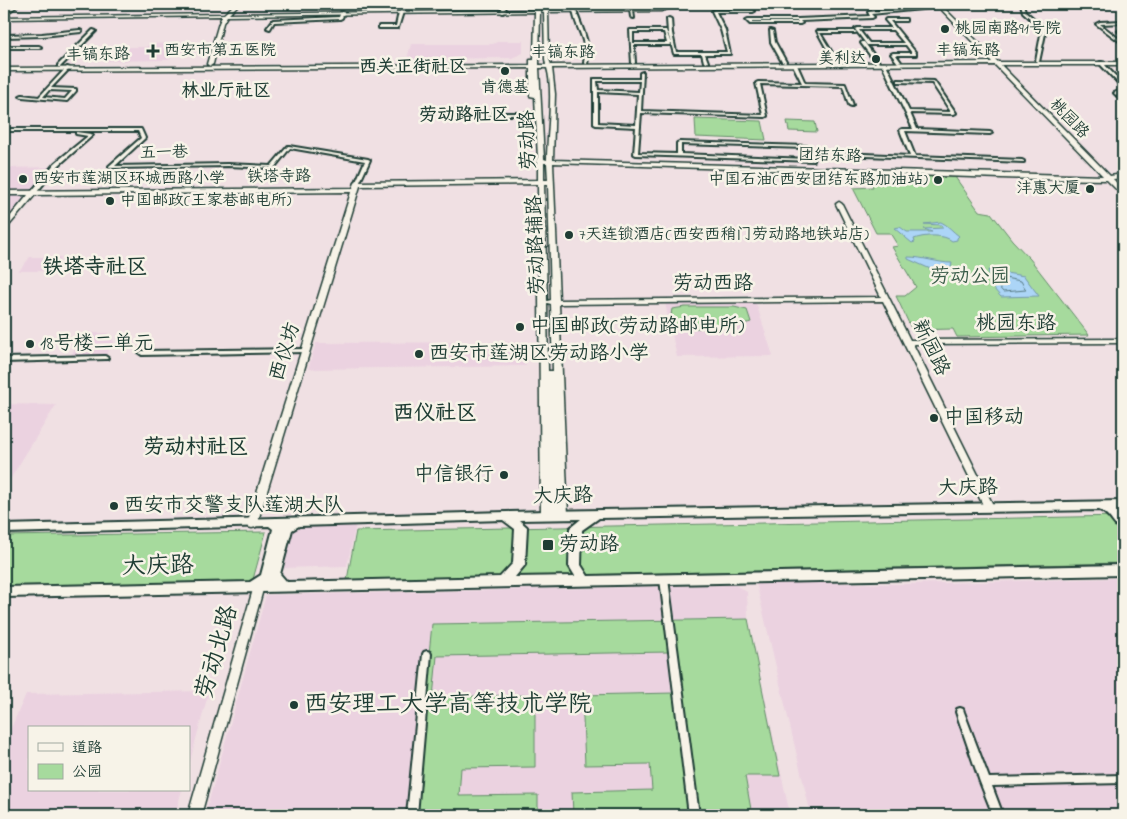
<svg xmlns="http://www.w3.org/2000/svg" width="1127" height="819" font-family="'Indie Flower','LXGW WenKai TC',sans-serif">
	<rect width="100%" height="100%" fill="#f0e0e3"/>
	<filter id="ink" filterUnits="userSpaceOnUse"><feTurbulence type="fractalNoise" baseFrequency=".02" numOctaves="2"/><feDisplacementMap in="SourceGraphic" scale="10" xChannelSelector="R" yChannelSelector="G"/><feConvolveMatrix kernelMatrix="1 2 1 2 8 2 1 2 1" color-interpolation-filters="sRGB"/></filter>
	<g filter="url(#ink)">
		<path fill="#ebd2e0" d="M499,41H523V53L512,58L407,59L411,44H493Z
			M170,43L169,46L197,44L194,55H173L168,60L104,61L115,47H146L150,44Z
			M53,167L32,190H4V168Z
			M4,196H26L4,223Z
			M30,257H62L52,271H19Z
			M665,303H756L773,356L677,357Z
			M85,333H107L114,342L106,355H71Z
			M526,342V366L308,369L316,343Z
			M4,404L56,405L9,481H4Z
			M356,524L347,566L284,568L294,525Z
			M1123,578V815H811L756,582L906,584Z
			M735,585L747,592L748,619L790,815H205L266,595Z
			M209,691L189,765V728H29V790H182L175,815H4V744L26,694Z"/>
		<path fill="#a6da9d" stroke="#628c68" d="M695,119L762,121L766,140L696,137Z
			M787,121L815,122L817,132L789,131Z
			M877,176L955,177L979,211L991,213L1012,240L1030,259L1089,335L957,337L953,329L912,330L896,296H905L916,287L892,247L898,246L890,233H876L853,188L873,187L871,181L880,180Z
			M685,307H734L747,310L751,322C739,326 693,330 681,327C672,325 670,317 672,309Z
			M1123,516V563L347,580L356,531Z
			M266,532L252,583L4,588V536Z
			M748,619L780,776H745L752,815H573L572,792L652,790L650,764L585,765L582,695L674,693L669,652L437,656L433,697L535,695V767L461,768L459,796L538,795V815H413L432,624Z"/>
		<path fill="#acd5f7" stroke="#7498a9" d="M941,222C948,225 953,232 959,236L957,238V240L952,241C944,234 924,235 914,239L915,242L912,243L894,228L900,227L907,232H932L924,229L943,228L941,225L924,224Z
			M908,257C924,257 937,263 952,263L950,272L935,271L908,259Z
			M988,270L1024,276L1039,296L1001,297L992,287Z"/>
		<g fill="none" stroke-linecap="round" stroke-linejoin="round">
			<path stroke="#577a82" stroke-width="1" d="M999,277L1021,281L1026,290L1003,292L997,285L996,279Z"/>
			<g stroke="#1f3d34" stroke-width="4">
				<path id="street" d="M330,4H333L331,7L328,6Z
					M503,4H506L505,12L503,13L501,12Z
					M618,4H620L621,9H619Z
					M1021,4H1023L1025,11L1046,29L1039,62L1036,61L1042,29L1023,12Z
					M941,5L942,7L871,14L874,17L872,18L800,21L802,23L800,24H750L746,20L748,19H798L870,16L868,12ZM750,21H797L798,22H751Z
					M573,10L576,11C582,29 592,45 587,64L584,63C588,38 576,31 573,10Z
					M630,10L633,11L634,18L631,17Z
					M714,10H753L755,11L753,12H716L725,30L730,54H705L708,62L706,63L704,62L702,54H674L668,33L667,19L669,18L671,19L672,33L676,52H727L721,30L712,11Z
					M401,11L403,12L398,28H379V26H396L399,12Z
					M341,12L344,13L342,18L340,19L274,22L270,29L267,28L273,20L339,17Z
					M886,19H906V21H890L916,53V55H896L901,62L898,63L891,54L893,53H912L906,45H867L855,29L857,28H892L885,20ZM859,30H893L904,43H869Z
					M1123,21V23L1100,24L1123,42V44L1096,24L1100,22Z
					M80,30L82,31L81,32L42,36L4,37V35L42,34Z
					M93,30L96,31L60,67H58V65Z
					M630,30H666L671,44L669,45H634L635,63L632,64ZM633,32H664L667,43H633Z
					M770,30L773,31L775,42L786,62L785,63L782,62L771,42Z
					M1120,30H1123V35L1118,31Z
					M817,31H855L857,32L855,33H820L838,62L836,63L834,62Z
					M862,42H864L879,62L878,63H876L861,43Z
					M4,46H39L41,47L39,48H4Z
					M1100,62H1102L1123,84V87H1122L1100,64Z
					M883,63L886,64L909,111L951,112L932,83L899,82H898V80L934,81L956,113L954,114L910,113L917,129L990,132L992,133L990,134L905,131L915,156L1022,160L1024,161V162L840,155V153H842L910,156L900,130L902,129H913L882,64Z
					M795,64L797,65L805,83L845,84L853,105L852,106L849,105L843,86L760,84L767,116L765,117L641,113L638,153L677,154V143L679,142L808,146L810,147L814,160V161L636,155L634,154L636,127L596,125L594,124V79H640V73L643,72L641,111L763,115L756,83L758,82L802,83L793,65ZM597,81H640L639,92L598,90ZM598,92L638,94L636,125L598,123ZM681,144L806,148L809,159L681,154Z
					M67,67L70,68L51,88L76,89V91L67,101L22,97L20,96L22,95L39,97ZM49,90L72,91L65,99L43,97Z
					M1123,89V91L1118,93L1123,99V102L1114,93Z
					M452,113H534L536,114L534,115H453L451,114Z
					M4,129H141L145,138L144,139L115,166L228,164L271,166L288,146H289L368,159L370,160L359,184L357,185L355,184L365,161L290,148L274,168H272L228,166L111,168L109,167V166L141,138L138,131H4Z
					M76,132L91,134L93,135L59,165L36,193H32V191L55,163L88,136L76,134Z
					M305,349L307,350L308,351L307,352L142,355L139,353L142,351Z
					M105,356L108,358L107,359L4,362V358Z
					M664,576L667,577L668,579L699,815H689L660,579L661,577Z
					M427,651L430,652L431,654L417,815H407L423,654L424,652Z
					M960,708L963,709L964,712L989,778L1123,775V783L992,786L1003,815H993L980,782L956,712L957,709Z"/>
			</g>
			<g stroke="#1f3d34" stroke-width="3">
				<path id="secondary" d="M16,4H20L4,16V13Z
					M235,4H239L229,14L536,10V4H540V11L544,10V4H548V10L661,9L676,4H682L661,11L548,12L549,59L551,65L992,62L936,4H940L998,62H1123V65H1001L1110,176L1123,174V178L1113,179L1123,190V195L1121,194L1107,180L1035,179L553,163L559,300L881,297L836,204L839,202L842,204L910,340L1123,339V343L913,344L994,507L992,510H986L984,507L883,301L559,304L568,515L566,518L563,519L559,517L555,519L550,516L546,519L543,518L541,515L538,184L360,186L257,524L256,527L252,528L248,527L247,524L351,192L35,195L6,229L4,230V224L28,195H4V191L353,188L355,183L357,182L538,180V163L533,161L538,159L535,97L530,96V68L4,71V68L530,65V60H534L535,12L227,16L223,23L213,64L210,66L207,64L219,23L222,16L4,19V17L224,14ZM540,11L544,12L545,59L546,65H539ZM995,65L1103,176L553,160L555,94L552,68ZM539,68H547C554,91 547,134 547,160L544,159ZM544,163H547L548,180H544ZM544,184H548L551,300L547,301ZM547,303L551,304L553,371H548Z
					M259,582L263,583L264,586L201,815H188L254,586L255,583Z"/>
			</g>
			<g stroke="#1f3d34" stroke-width="4">
				<path id="primary" d="M1123,501V509H1117L1123,519V531C1113,527 1112,515 1099,510L599,518L582,530L581,565L588,576L1123,565V575L4,597V587L250,582L261,575L273,529L269,526L4,533V525L546,511ZM581,519L570,528L569,566L575,576L515,577L525,565L527,527L519,520ZM503,520L515,529L513,563L500,577L287,582L280,574L292,530L299,526Z"/>
			</g>
			<use href="#street" fill="#f7f3e8" fill-rule="evenodd"/>
			<use href="#secondary" fill="#f7f3e8" fill-rule="evenodd"/>
			<use href="#primary" fill="#f7f3e8" fill-rule="evenodd"/>
		</g>
	</g>
	<g fill="#1f3d34" stroke="#f7f3e8" stroke-width="2">
		<circle cx="945" cy="29" r="5"/>
		<path d="M150.5 43.5h5v5h5v5h-5v5h-5v-5h-5v-5h5z"/>
		<circle cx="876" cy="59" r="5"/>
		<circle cx="505" cy="71" r="5"/>
		<circle cx="23" cy="179" r="5"/>
		<circle cx="938" cy="180" r="5"/>
		<circle cx="1090" cy="189" r="5"/>
		<circle cx="110" cy="201" r="5"/>
		<circle cx="569" cy="235" r="5"/>
		<circle cx="520" cy="327" r="5"/>
		<circle cx="30" cy="344" r="5"/>
		<circle cx="419" cy="354" r="5"/>
		<circle cx="934" cy="418" r="5"/>
		<circle cx="504" cy="475" r="5"/>
		<circle cx="114" cy="506" r="5"/>
		<rect x="542" y="539" width="12" height="12" rx="2.5"/>
		<circle cx="294" cy="705" r="5"/>
	</g>
	<g text-anchor="middle" dominant-baseline="central" stroke-width="5" stroke-linejoin="round" paint-order="stroke">
		<g font-size="16" fill="#1f3d34" stroke="#f7f3e8" text-anchor="start">
			<text x="955" y="29">桃园南路91号院</text>
			<text x="164" y="51">西安市第五医院</text>
			<text x="866" y="59" text-anchor="end">美利达</text>
			<text x="505" y="88" text-anchor="middle">肯德基</text>
			<text x="33" y="179">西安市莲湖区环城西路小学</text>
			<text x="928" y="180" text-anchor="end">中国石油(西安团结东路加油站)</text>
			<text x="1080" y="189" text-anchor="end">沣惠大厦</text>
			<text x="120" y="201">中国邮政(王家巷邮电所)</text>
			<text x="579" y="235">7天连锁酒店(西安西稍门劳动路地铁站店)</text>
		</g>
		<g font-size="16" fill="#1f3d34" stroke="#f7f3e8">
			<text x="968" y="51">丰镐东路</text>
			<text x="563" y="53">丰镐东路</text>
			<text transform="translate(98 55) rotate(-1)">丰镐东路</text>
			<text transform="translate(1069 119) rotate(46)">桃园路</text>
			<text transform="translate(164 153) rotate(-1)">五一巷</text>
			<text transform="translate(830 156) rotate(2)">团结东路</text>
			<text transform="translate(279 177) rotate(-1)">铁塔寺路</text>
		</g>
		<g font-size="18" font-weight="bold" fill="#1f3d34" stroke="#f7f3e8">
			<text x="413" y="68">西关正街社区</text>
			<text x="226" y="92">林业厅社区</text>
			<text x="464" y="116">劳动路社区</text>
		</g>
		<g font-size="20" fill="#1f3d34" stroke="#f7f3e8">
			<text transform="translate(529 140) rotate(-92)">劳动路</text>
			<text transform="translate(537 245) rotate(-92)">劳动路辅路</text>
			<text x="713" y="284">劳动西路</text>
			<text x="1016" y="324">桃园东路</text>
			<text transform="translate(930 348) rotate(64)">新园路</text>
			<text transform="translate(286 352) rotate(-73)">西仪坊</text>
			<text transform="translate(968 489) rotate(-1)">大庆路</text>
			<text transform="translate(563 497) rotate(-1)">大庆路</text>
		</g>
		<g font-size="20" fill="#3a5c49" stroke="#f7f3e8">
			<text x="970" y="277">劳动公园</text>
		</g>
		<g font-size="20" fill="#1f3d34" stroke="#f7f3e8" text-anchor="start">
			<text x="530" y="327">中国邮政(劳动路邮电所)</text>
			<text x="40" y="344">18号楼二单元</text>
			<text x="429" y="354">西安市莲湖区劳动路小学</text>
			<text x="944" y="418">中国移动</text>
			<text x="494" y="475" text-anchor="end">中信银行</text>
			<text x="124" y="506">西安市交警支队莲湖大队</text>
			<text x="559" y="545">劳动路</text>
		</g>
		<g font-size="21" font-weight="bold" fill="#1f3d34" stroke="#f7f3e8">
			<text x="95" y="268">铁塔寺社区</text>
			<text x="435" y="414">西仪社区</text>
			<text x="196" y="448">劳动村社区</text>
		</g>
		<g font-size="24" fill="#1f3d34" stroke="#f7f3e8">
			<text transform="translate(158 567) rotate(-1)">大庆路</text>
			<text transform="translate(218 652) rotate(-74)">劳动北路</text>
		</g>
		<g font-size="24" fill="#1f3d34" stroke="#f7f3e8" text-anchor="start">
			<text x="304" y="705">西安理工大学高等技术学院</text>
		</g>
	</g>
	<rect width="1127" height="819" fill="none" stroke="#f7f3e8" stroke-width="20"/>
	<rect x="10" y="10" width="1107" height="799" fill="none" stroke="#1f3d34" stroke-width="2" filter="url(#ink)"/>
	<rect x="28" y="726" width="162" height="65" fill="#f7f3e8" stroke="#a1aaa0"/>
	<rect x="38" y="743" width="25" height="8" fill="#f7f3e8" stroke="#a1aaa0"/>
	<text x="72" y="752" font-size="15" fill="#1f3d34">道路</text>
	<rect x="38" y="764" width="25" height="15" fill="#a6da9d" stroke="#a1aaa0"/>
	<text x="72" y="776" font-size="15" fill="#1f3d34">公园</text>
</svg>
